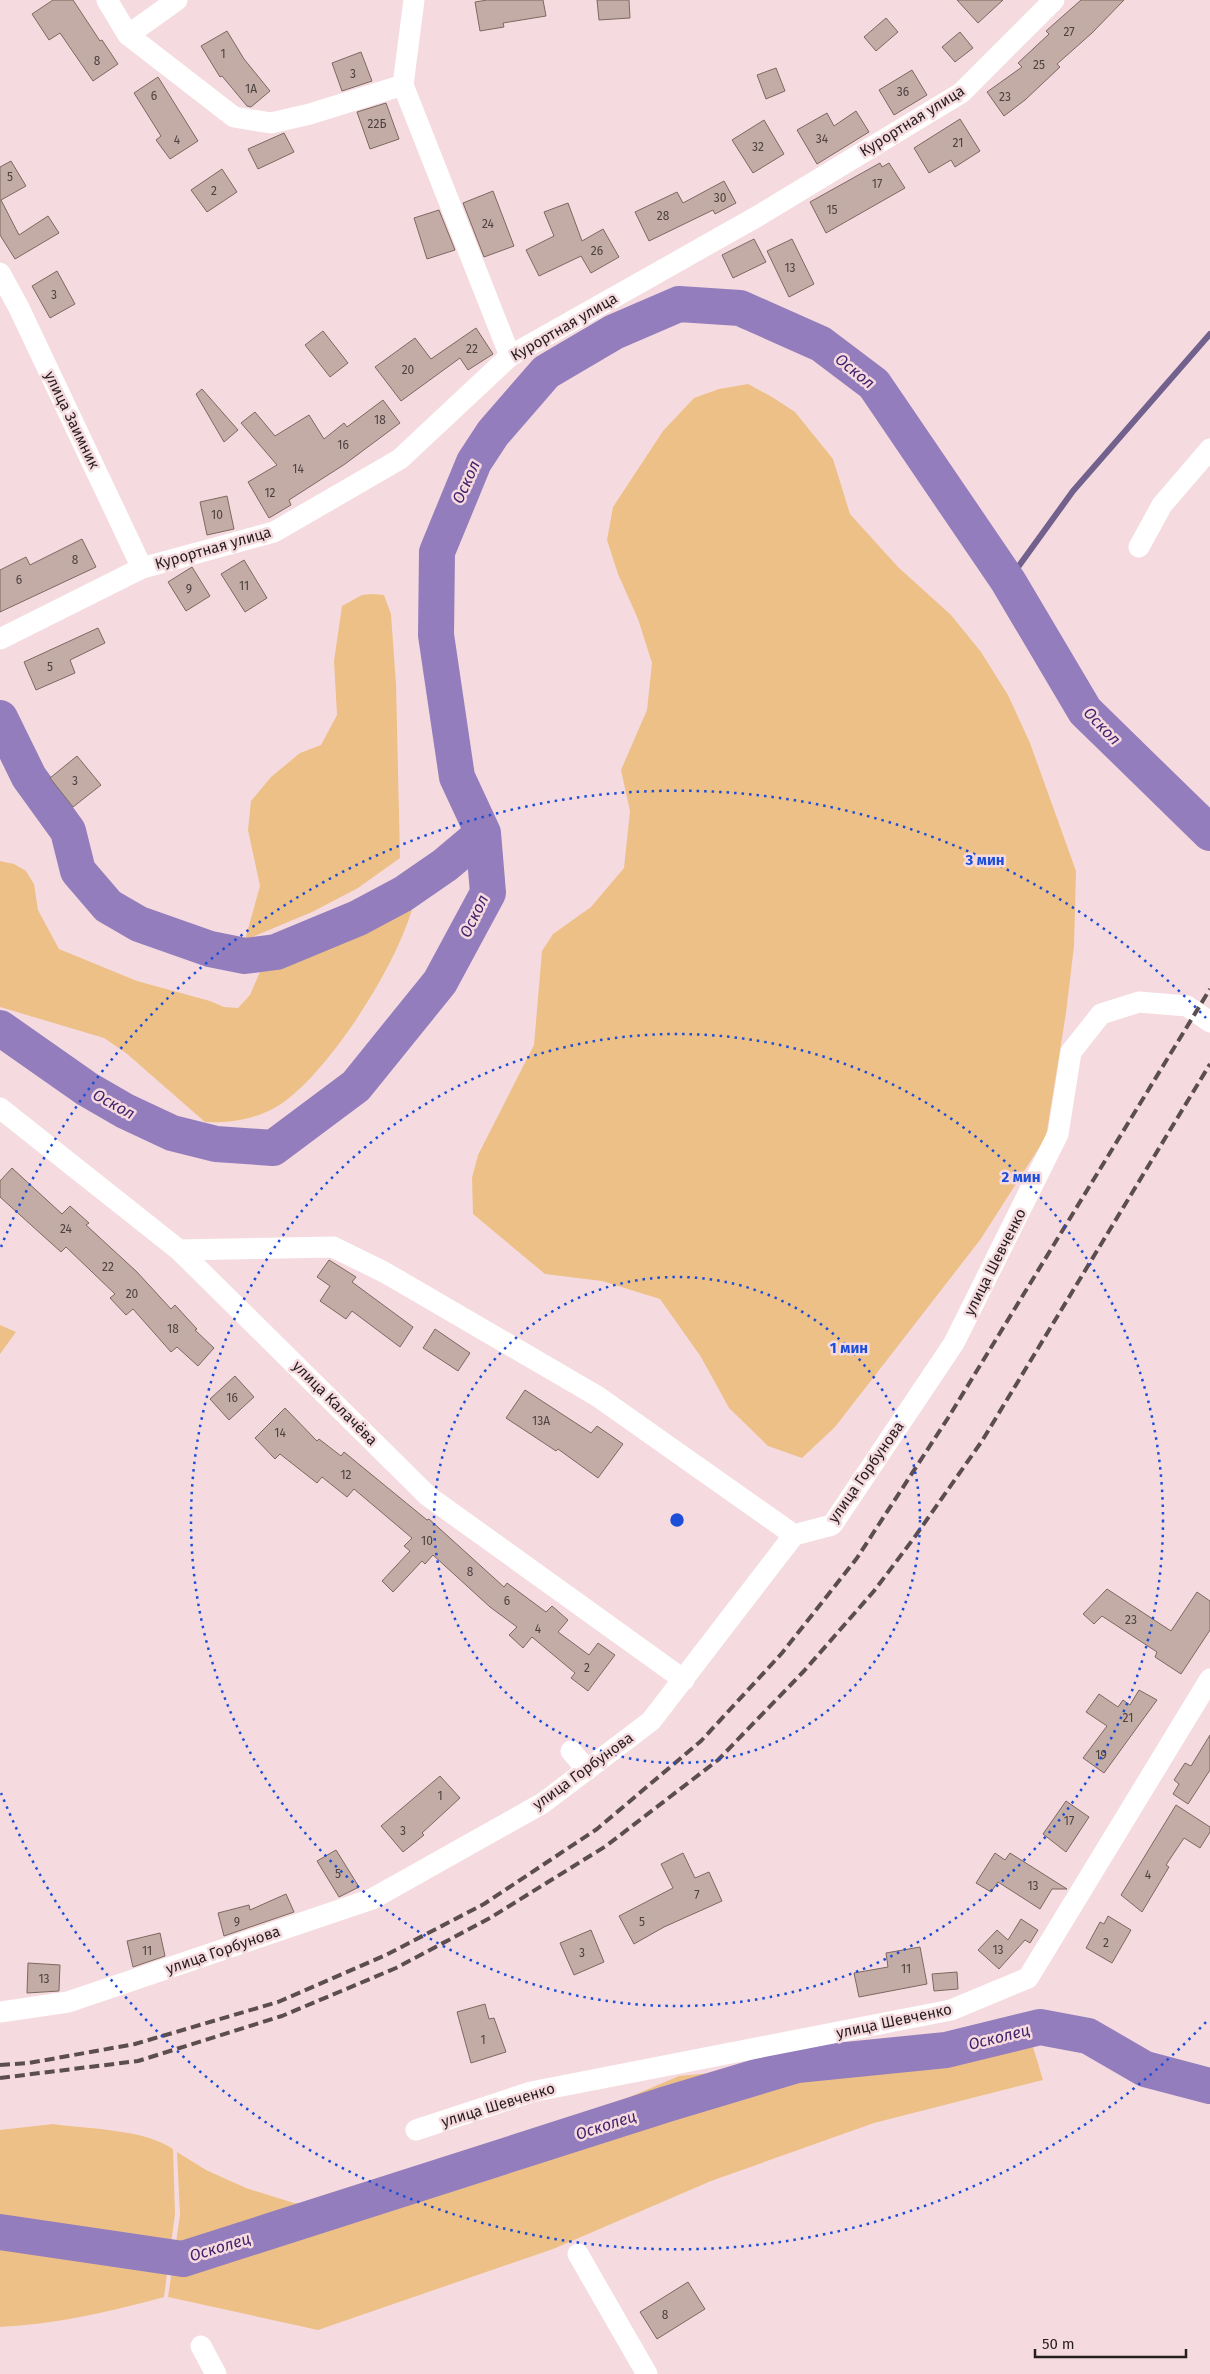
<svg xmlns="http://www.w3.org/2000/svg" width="1210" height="2374" font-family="'Fira Sans',sans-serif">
	<rect width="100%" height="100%" fill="#f5dbdf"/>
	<path fill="#edc088" d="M748,384L772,397L795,412L833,459L850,514L898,567L951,615L981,652L1008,695L1030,743L1076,871L1074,946L1066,1013L1046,1137L980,1240L835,1427L802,1458L768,1446L729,1408L701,1357L660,1299L602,1281L545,1274L473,1214L472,1178L478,1155L534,1045L542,951L553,934L591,907L624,868L630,811L621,770L647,710L652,663L638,619L618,574L607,540L613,507L663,431L694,398L719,389Z
		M373,594L384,595L391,614L396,684L400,858L358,888L312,912L245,940L260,886L248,830L251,801L271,777L300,753L321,745L337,715L334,661L342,606L362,595Z
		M0,861L14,864L26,871L34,884L38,910L59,949L137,981L210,1001L224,1007L238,1008L250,995L262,967L329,939L375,915L417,885C412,945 331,1071 281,1104C258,1119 232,1123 205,1122L126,1053L104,1038L0,1007Z
		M0,1325L16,1332L0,1354Z
		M1026,2024L1043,2080L874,2123L711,2181L553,2249L318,2330L168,2297L180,2215L177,2152L206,2170L246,2188L294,2203L328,2205L367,2199L450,2166L533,2138L679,2076L801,2065L891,2043Z
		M53,2124C88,2129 144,2129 173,2149L175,2214L164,2297C110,2312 56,2324 0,2327V2130Z"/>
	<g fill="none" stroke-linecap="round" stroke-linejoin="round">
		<path stroke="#72608d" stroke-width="6" d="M1008,581L1073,491L1210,334"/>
		<path stroke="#937dbc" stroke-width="36" d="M0,718L29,777L68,831L78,871L108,906L139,924L210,949L245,956L276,952L358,918L403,894L445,865L483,833
			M0,1028L87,1089L125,1111L172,1133L216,1144L273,1148L356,1086L440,982L488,893L483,833L457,777L436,635L437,552L474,462L493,433L546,372L614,332L679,304L740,308L821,344L874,384L1008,581L1085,711L1210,833
			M0,2232L183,2259L667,2104L797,2065L946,2050L1040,2027L1088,2036L1145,2069L1210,2086"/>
	</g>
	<path fill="#c3aca5" stroke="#7d6861" d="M53,0H73L100,41L102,40L118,64L93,81L60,33L49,40L32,14Z
		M487,0H543L546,16L503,23L504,27L480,31L475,2Z
		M597,0H629L630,18L599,20Z
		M957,0H1003L978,23Z
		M1081,0H1124L1092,33L1057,64L1060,67L1025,100L1004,116L987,92L1022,67L1018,63L1049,34L1046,31Z
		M886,18L898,32L876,51L864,37Z
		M227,31L244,59L270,91L251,107L247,106L222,76L220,77L201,46Z
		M960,32L973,48L955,62L942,47Z
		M361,52L372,81L342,91L332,63Z
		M776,68L785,91L766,99L757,75Z
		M912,70L927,95L894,115L879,90Z
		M158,77L198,141L170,159L156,140L161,136L134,93Z
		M386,103L399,139L370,149L357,112Z
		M856,111L869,132L817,164L797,130L827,113L834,126Z
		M960,119L980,151L955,167L951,160L929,173L914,148Z
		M764,120L784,154L753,173L732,140Z
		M284,133L294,152L258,169L248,149Z
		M11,161L26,186L1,200L19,235L48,216L59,233L15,259L0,235V167Z
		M880,163L882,167L889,163L905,188L826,233L810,202Z
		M222,169L237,192L207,212L191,190Z
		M724,181L736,203L715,214L713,210L649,241L635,212L677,192L683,203Z
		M493,191L514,246L484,257L463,203Z
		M568,203L582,241L603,229L619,257L591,273L581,256L539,276L526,250L554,236L544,212Z
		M439,210L455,250L427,259L414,218Z
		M754,239L766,262L733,278L722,255Z
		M792,239L814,284L789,297L767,251Z
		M57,271L75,304L50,318L32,286Z
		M476,328L493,354L468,370L460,358L401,401L375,367L415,338L431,359Z
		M323,331L348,363L330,377L305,345Z
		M202,389L238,430L224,442L196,394Z
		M383,400L400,423L345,464L289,500L291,505L269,518L248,482L277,465L241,423L255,412L275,436L309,415L324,439L344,423L347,427Z
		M227,496L234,529L207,535L200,502Z
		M82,539L96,567L0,612V570L26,557L30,565Z
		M244,560L267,598L245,612L221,574Z
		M192,567L210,596L186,611L168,582Z
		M98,628L105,643L70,660L75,673L36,690L24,662Z
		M77,756L101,785L73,807L50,778Z
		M12,1168L62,1214L70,1206L89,1223L86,1225L137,1272L171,1309L175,1305L197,1329L195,1330L214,1348L198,1366L177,1347L171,1352L133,1309L126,1315L110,1298L115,1294L66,1247L61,1252L0,1197V1181Z
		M329,1260L356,1277L352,1282L413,1327L400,1347L352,1311L346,1319L320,1301L330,1286L317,1277Z
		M435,1329L470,1353L458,1371L423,1348Z
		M235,1376L254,1397L229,1420L210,1399Z
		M525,1390L591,1433L597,1426L623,1444L598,1478L558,1449L556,1451L506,1418Z
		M285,1408L317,1441L319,1439L341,1456L344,1452L427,1520L429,1519L504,1587L507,1583L546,1612L552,1606L568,1620L558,1632L589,1655L598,1643L615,1655L588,1691L571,1678L575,1673L532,1637L523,1648L509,1635L517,1627L490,1607L433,1555L425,1564L422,1561L393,1592L382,1581L410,1551L404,1546L412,1538L354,1489L347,1497L322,1477L317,1483L280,1454L275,1459L255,1438Z
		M1107,1589L1171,1631L1197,1592L1210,1601V1630L1181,1674L1155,1657L1157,1652L1102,1616L1094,1624L1083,1614Z
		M1139,1690L1157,1700L1104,1773L1083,1758L1107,1726L1086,1712L1099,1694L1118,1707L1123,1700L1130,1705Z
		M1210,1735V1770L1188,1804L1173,1794L1179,1784L1174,1780L1185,1763L1191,1766Z
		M440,1776L460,1798L422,1833L424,1835L403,1852L381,1826Z
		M1066,1801L1089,1817L1066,1852L1043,1834Z
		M1176,1805L1210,1827V1832L1200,1848L1184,1838L1166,1865L1169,1867L1142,1912L1121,1895Z
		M336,1850L359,1887L339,1897L317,1861Z
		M683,1853L695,1878L709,1872L722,1901L664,1927L634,1944L619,1916L673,1888L661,1864Z
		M995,1853L1005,1860L1010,1853L1067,1889H1052L1040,1909L998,1882L991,1892L976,1883Z
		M286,1894L294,1912L224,1936L218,1913L249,1905L250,1910Z
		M1108,1916L1131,1930L1112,1963L1086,1948L1100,1922L1104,1924Z
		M1021,1919L1038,1930L1030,1943L1025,1940L999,1969L978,1950L997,1930L1008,1940Z
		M591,1930L604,1962L574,1975L560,1943Z
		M160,1933L165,1956L133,1967L127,1941Z
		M920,1947L927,1984L859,1997L854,1973L888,1967L886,1953Z
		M28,1963L60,1965L59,1991L27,1993Z
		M957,1972L958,1989L934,1991L932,1974Z
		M485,2004L489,2019L494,2018L506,2052L471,2063L457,2012Z
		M688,2282L705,2309L657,2339L640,2312Z"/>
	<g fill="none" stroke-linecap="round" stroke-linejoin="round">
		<path stroke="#fff" stroke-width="21" d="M107,0L128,35L234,117L271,123L310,114L403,85
			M414,0L403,85L510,356
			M128,35L177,0
			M0,273L19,308L142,568
			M1139,547L1162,505L1210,449
			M0,639L142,568L274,532L400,459L510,356L758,216L961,93L1054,0
			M0,1108L179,1250L428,1496L684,1680
			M179,1250L333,1247L384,1272L597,1396L794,1535
			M571,1751L587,1770
			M0,2012L68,2002L372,1899L543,1803L651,1721L794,1535L832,1525L954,1343L1058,1134L1071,1052L1101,1014L1139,1002L1187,1006L1210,1022
			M416,2130L531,2092L951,2010L1028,1978L1210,1679
			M578,2254L647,2374
			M201,2346L216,2374"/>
		<path stroke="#5c4e50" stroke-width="4" stroke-dasharray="10 5" stroke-linecap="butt" d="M0,2065L29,2063L135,2044L278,2002L386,1955L484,1904L597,1829L701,1741L782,1653L857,1558L948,1418L1210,989
			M0,2078L138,2061L282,2016L396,1968L490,1918L606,1846L718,1760L804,1671L874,1591L914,1538L982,1441L1210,1064"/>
	</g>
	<g fill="none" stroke="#1d4ed8" stroke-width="2.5" stroke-dasharray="2.5 5">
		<circle cx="677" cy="1520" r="243"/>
		<circle cx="677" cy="1520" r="486"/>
		<path d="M1206 2022A729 729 0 0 1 1 1793M1 1247A729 729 0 0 1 1206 1018"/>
	</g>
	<g text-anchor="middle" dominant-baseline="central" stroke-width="5" stroke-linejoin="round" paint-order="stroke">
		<g font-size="12" fill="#4d4140">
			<text x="1069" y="32">27</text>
			<text x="223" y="54">1</text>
			<text x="97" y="61">8</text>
			<text x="1039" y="65">25</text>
			<text x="353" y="74">3</text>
			<text x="251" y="89">1А</text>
			<text x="903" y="92">36</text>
			<text x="154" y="96">6</text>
			<text x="1005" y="97">23</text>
			<text x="377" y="124">22Б</text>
			<text x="822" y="139">34</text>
			<text x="177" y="140">4</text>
			<text x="958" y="143">21</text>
			<text x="758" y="147">32</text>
			<text x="10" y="177">5</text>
			<text x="877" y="184">17</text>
			<text x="214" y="191">2</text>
			<text x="720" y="198">30</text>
			<text x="832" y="210">15</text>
			<text x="663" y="216">28</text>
			<text x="488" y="224">24</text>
			<text x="597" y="251">26</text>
			<text x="790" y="268">13</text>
			<text x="54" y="295">3</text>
			<text x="472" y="349">22</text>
			<text x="408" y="370">20</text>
			<text x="380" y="420">18</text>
			<text x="343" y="445">16</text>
			<text x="298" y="469">14</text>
			<text x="270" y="493">12</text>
			<text x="217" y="515">10</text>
			<text x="75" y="560">8</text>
			<text x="19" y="580">6</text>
			<text x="244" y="586">11</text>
			<text x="189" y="589">9</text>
			<text x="50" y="667">5</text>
			<text x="75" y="781">3</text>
			<text x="66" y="1229">24</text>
			<text x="108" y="1267">22</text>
			<text x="132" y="1294">20</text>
			<text x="173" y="1329">18</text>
			<text x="232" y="1398">16</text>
			<text x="541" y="1421">13А</text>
			<text x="280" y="1433">14</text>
			<text x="346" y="1475">12</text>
			<text x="427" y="1541">10</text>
			<text x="470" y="1572">8</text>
			<text x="507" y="1601">6</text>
			<text x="1131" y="1620">23</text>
			<text x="538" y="1629">4</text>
			<text x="587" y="1668">2</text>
			<text x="1128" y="1718">21</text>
			<text x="1101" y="1755">19</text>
			<text x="440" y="1796">1</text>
			<text x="1069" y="1821">17</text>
			<text x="403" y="1831">3</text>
			<text x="338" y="1874">5</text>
			<text x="1148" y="1875">4</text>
			<text x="1033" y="1886">13</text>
			<text x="697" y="1895">7</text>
			<text x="237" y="1922">9</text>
			<text x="642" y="1922">5</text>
			<text x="1106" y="1943">2</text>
			<text x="998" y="1950">13</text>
			<text x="147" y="1951">11</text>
			<text x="582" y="1953">3</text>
			<text x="906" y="1969">11</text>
			<text x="44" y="1979">13</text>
			<text x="483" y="2040">1</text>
			<text x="665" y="2315">8</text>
		</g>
		<g font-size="15" fill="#261d1e" stroke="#f5dbdf">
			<text transform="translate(912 121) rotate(-32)">Курортная улица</text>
			<text transform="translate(564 327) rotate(-30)">Курортная улица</text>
			<text transform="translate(72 420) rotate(64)">улица Заимник</text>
			<text transform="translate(213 548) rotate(-16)">Курортная улица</text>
			<text transform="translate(995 1262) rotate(-63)">улица Шевченко</text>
			<text transform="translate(335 1403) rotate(45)">улица Калачёва</text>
			<text transform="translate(866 1472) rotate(-55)">улица Горбунова</text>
			<text transform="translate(583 1771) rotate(-36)">улица Горбунова</text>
			<text transform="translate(223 1950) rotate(-19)">улица Горбунова</text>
			<text transform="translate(894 2021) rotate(-12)">улица Шевченко</text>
			<text transform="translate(498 2105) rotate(-17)">улица Шевченко</text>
		</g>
		<g font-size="16" font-style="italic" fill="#401f6b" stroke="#f5dbdf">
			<text transform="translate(855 371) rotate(39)">Оскол</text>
			<text transform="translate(466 482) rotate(-66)">Оскол</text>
			<text transform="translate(1102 726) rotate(46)">Оскол</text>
			<text transform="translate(474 916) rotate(-64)">Оскол</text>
			<text transform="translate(114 1104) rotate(29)">Оскол</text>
			<text transform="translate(999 2037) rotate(-14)">Осколец</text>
			<text transform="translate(606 2125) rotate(-18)">Осколец</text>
			<text transform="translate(220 2247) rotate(-17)">Осколец</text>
		</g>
	</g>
	<circle cx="677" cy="1520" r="8" fill="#1d4ed8" stroke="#f5dbdf" stroke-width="2.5"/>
	<g font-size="15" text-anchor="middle" font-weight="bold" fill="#1d4ed8" stroke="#f5dbdf" stroke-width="5" stroke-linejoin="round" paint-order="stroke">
		<text x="985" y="865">3 мин</text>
		<text x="1021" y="1182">2 мин</text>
		<text x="849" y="1353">1 мин</text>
	</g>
	<path d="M1035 2349v8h151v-8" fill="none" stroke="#261d1e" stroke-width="2.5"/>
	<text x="1042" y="2349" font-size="15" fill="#261d1e" stroke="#f5dbdf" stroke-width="4" paint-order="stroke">50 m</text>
</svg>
